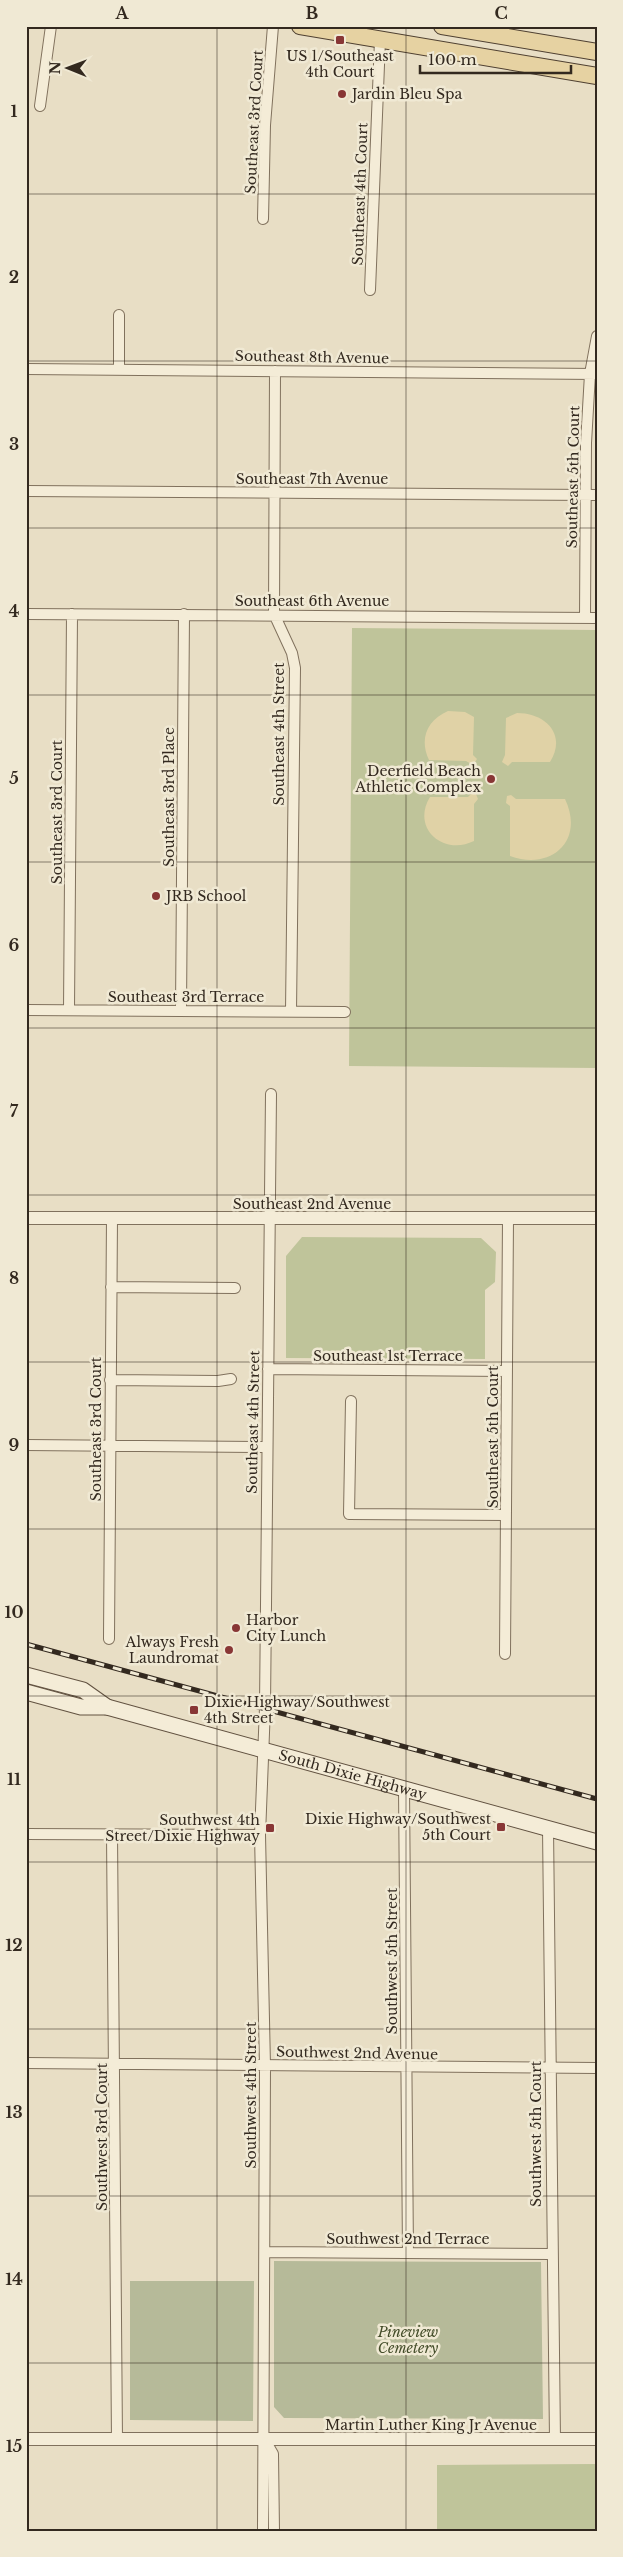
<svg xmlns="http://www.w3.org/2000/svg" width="623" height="2557" font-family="'Libre Baskerville',serif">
	<rect width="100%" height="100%" fill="#e8dec5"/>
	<path fill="#bfc49a" d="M352,628L597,630V1068L349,1066Z
		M302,1237L481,1238L496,1252L495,1282L485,1290V1359L286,1358V1256Z
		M597,2464V2531H437V2465Z"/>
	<path fill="#e0d2a6" d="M448,711L465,712L474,717L473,755L477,759L473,765L466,761L429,760C419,739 427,720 448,711Z
		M517,713C546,713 567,735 550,762H512L508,766L502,762L505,755L506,718Z
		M472,793L476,794L478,799L474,804V841C443,856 411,828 430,797H468Z
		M511,795L516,799H565C585,841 551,871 510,856V806L506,803L507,796Z"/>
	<path fill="#b6ba99" d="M274,2261L541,2262L543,2419L284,2418L274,2407Z
		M130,2281H254L253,2421L130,2420Z"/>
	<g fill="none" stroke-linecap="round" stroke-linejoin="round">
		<g stroke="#80715d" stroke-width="12">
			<path id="minor" d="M40,106L51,26
				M263,219L265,125L273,26
				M370,290L380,40
				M26,369L597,374
				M119,370V315
				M275,371L274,614L292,653L295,668L291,1011
				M26,491L597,495
				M26,614L597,618
				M585,618L586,443L590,374L597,336
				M26,1010L345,1012
				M69,1010L72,614
				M181,1010L184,614
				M111,1287L235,1288
				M268,1369L507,1371
				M110,1380L218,1381L231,1379
				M351,1401L349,1514L506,1515
				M26,1445L267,1447
				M109,1639L112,1218
				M505,1654L508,1219
				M404,1789L408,2253
				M548,1828L555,2440
				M26,1834L260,1835
				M112,1834L117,2440
				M26,2063L597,2068
				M265,2252L551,2254
				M265,2440L273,2454L274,2531
				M263,2531L265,2066L260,1835L265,1707L271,1094"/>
		</g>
		<g stroke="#80715d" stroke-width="14">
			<path id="tertiary" d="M26,1218H597
				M26,2439H597"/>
		</g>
		<g stroke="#625241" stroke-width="17">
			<g id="secondary">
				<path d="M26,1675L83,1690L107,1707"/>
				<path id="s1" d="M26,1692L81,1707H107L597,1842"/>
			</g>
		</g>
		<g stroke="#4f4031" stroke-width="18">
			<path id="primary" d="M300,26L597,76
				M442,26L597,52"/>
		</g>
		<use href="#minor" stroke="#f4ecd7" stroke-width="10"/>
		<use href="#tertiary" stroke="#f4ecd7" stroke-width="12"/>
		<use href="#secondary" stroke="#f4ecd7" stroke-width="15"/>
		<use href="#primary" stroke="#e6d2a2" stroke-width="16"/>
		<g stroke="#33291f" stroke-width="5">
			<path id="rail" d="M26,1644L597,1799"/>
		</g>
		<use href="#rail" stroke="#f0e9d4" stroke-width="3" stroke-dasharray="9" stroke-linecap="butt"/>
	</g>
	<path fill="none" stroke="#33291f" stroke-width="1" stroke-opacity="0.55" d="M217,26V2531M406,26V2531M26,194H597M26,361H597M26,528H597M26,695H597M26,862H597M26,1028H597M26,1195H597M26,1362H597M26,1529H597M26,1696H597M26,1862H597M26,2029H597M26,2196H597M26,2363H597"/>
	<g fill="#883635" stroke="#f0e9d4" stroke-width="2">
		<rect x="335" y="35" width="10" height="10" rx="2.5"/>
		<circle cx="342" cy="94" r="5"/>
		<circle cx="491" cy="779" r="5"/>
		<circle cx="156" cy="896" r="5"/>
		<circle cx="236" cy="1628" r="5"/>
		<circle cx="229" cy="1650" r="5"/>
		<rect x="189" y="1705" width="10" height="10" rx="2.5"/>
		<rect x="496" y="1822" width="10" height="10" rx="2.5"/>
		<rect x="265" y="1823" width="10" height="10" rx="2.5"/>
	</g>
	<g text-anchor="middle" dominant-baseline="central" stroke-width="5" stroke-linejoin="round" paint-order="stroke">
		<g font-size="14" fill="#33291f" stroke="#f0e9d4" text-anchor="start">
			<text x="340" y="56" text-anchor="middle">US 1/Southeast<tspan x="340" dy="16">4th Court</tspan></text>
			<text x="352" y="94">Jardin Bleu Spa</text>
			<text x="481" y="771" text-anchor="end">Deerfield Beach<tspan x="481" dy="16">Athletic Complex</tspan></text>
			<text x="166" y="896">JRB School</text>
			<text x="246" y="1620">Harbor<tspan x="246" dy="16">City Lunch</tspan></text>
			<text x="219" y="1642" text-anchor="end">Always Fresh<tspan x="219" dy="16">Laundromat</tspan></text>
			<text x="204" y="1702">Dixie Highway/Southwest<tspan x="204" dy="16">4th Street</tspan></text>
			<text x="491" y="1819" text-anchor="end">Dixie Highway/Southwest<tspan x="491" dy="16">5th Court</tspan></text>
			<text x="260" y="1820" text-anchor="end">Southwest 4th<tspan x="260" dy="16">Street/Dixie Highway</tspan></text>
		</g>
		<g font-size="14" fill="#33291f" stroke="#f0e9d4">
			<text transform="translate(254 122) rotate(-87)">Southeast 3rd Court</text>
			<text transform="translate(360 194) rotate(-88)">Southeast 4th Court</text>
			<text transform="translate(312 357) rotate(1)">Southeast 8th Avenue</text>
			<text transform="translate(573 477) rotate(-89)">Southeast 5th Court</text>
			<text x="312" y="479">Southeast 7th Avenue</text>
			<text x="312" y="601">Southeast 6th Avenue</text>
			<text transform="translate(279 734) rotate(-90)">Southeast 4th Street</text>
			<text transform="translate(169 797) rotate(-90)">Southeast 3rd Place</text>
			<text transform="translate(57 812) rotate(-90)">Southeast 3rd Court</text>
			<text x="186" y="997">Southeast 3rd Terrace</text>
			<text x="312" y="1204">Southeast 2nd Avenue</text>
			<text x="388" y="1356">Southeast 1st Terrace</text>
			<text transform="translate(253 1422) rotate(-89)">Southeast 4th Street</text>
			<text transform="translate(96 1429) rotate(-90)">Southeast 3rd Court</text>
			<text transform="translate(493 1437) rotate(-90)">Southeast 5th Court</text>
			<text stroke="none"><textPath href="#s1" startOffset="338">South Dixie Highway</textPath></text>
			<text transform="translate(392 1961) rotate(-90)">Southwest 5th Street</text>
			<text transform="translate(357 2053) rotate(1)">Southwest 2nd Avenue</text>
			<text transform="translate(251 2095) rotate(-90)">Southwest 4th Street</text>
			<text transform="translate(536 2134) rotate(-90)">Southwest 5th Court</text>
			<text transform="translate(102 2137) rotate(-90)">Southwest 3rd Court</text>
			<text x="408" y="2239">Southwest 2nd Terrace</text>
			<text x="431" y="2425">Martin Luther King Jr Avenue</text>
		</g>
		<g font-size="14" font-style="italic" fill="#434c29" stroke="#f0e9d4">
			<text x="408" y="2332">Pineview<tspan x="408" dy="16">Cemetery</tspan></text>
		</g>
	</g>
	<rect width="623" height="2557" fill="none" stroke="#f0e9d4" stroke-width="55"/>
	<g transform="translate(68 68) rotate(271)" stroke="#f0e9d4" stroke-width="4" paint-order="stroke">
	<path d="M0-4L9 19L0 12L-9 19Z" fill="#33291f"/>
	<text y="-8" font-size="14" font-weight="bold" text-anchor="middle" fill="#33291f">N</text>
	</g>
	<path d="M420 65v8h151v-8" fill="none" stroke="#33291f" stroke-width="2.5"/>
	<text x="428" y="65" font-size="15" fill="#33291f" stroke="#f0e9d4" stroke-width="4" paint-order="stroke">100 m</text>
	<rect x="28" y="28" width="568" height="2502" fill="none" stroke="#33291f" stroke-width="2"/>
	<g font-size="16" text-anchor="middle" font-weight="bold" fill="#33291f">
		<text x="122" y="19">A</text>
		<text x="312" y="19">B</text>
		<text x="501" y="19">C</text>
		<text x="14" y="117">1</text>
		<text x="14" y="283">2</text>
		<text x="14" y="450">3</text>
		<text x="14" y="617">4</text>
		<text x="14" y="784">5</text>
		<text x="14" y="951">6</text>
		<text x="14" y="1117">7</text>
		<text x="14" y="1284">8</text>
		<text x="14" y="1451">9</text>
		<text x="14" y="1618">10</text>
		<text x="14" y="1785">11</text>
		<text x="14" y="1951">12</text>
		<text x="14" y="2118">13</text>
		<text x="14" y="2285">14</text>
		<text x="14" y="2452">15</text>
	</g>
</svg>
